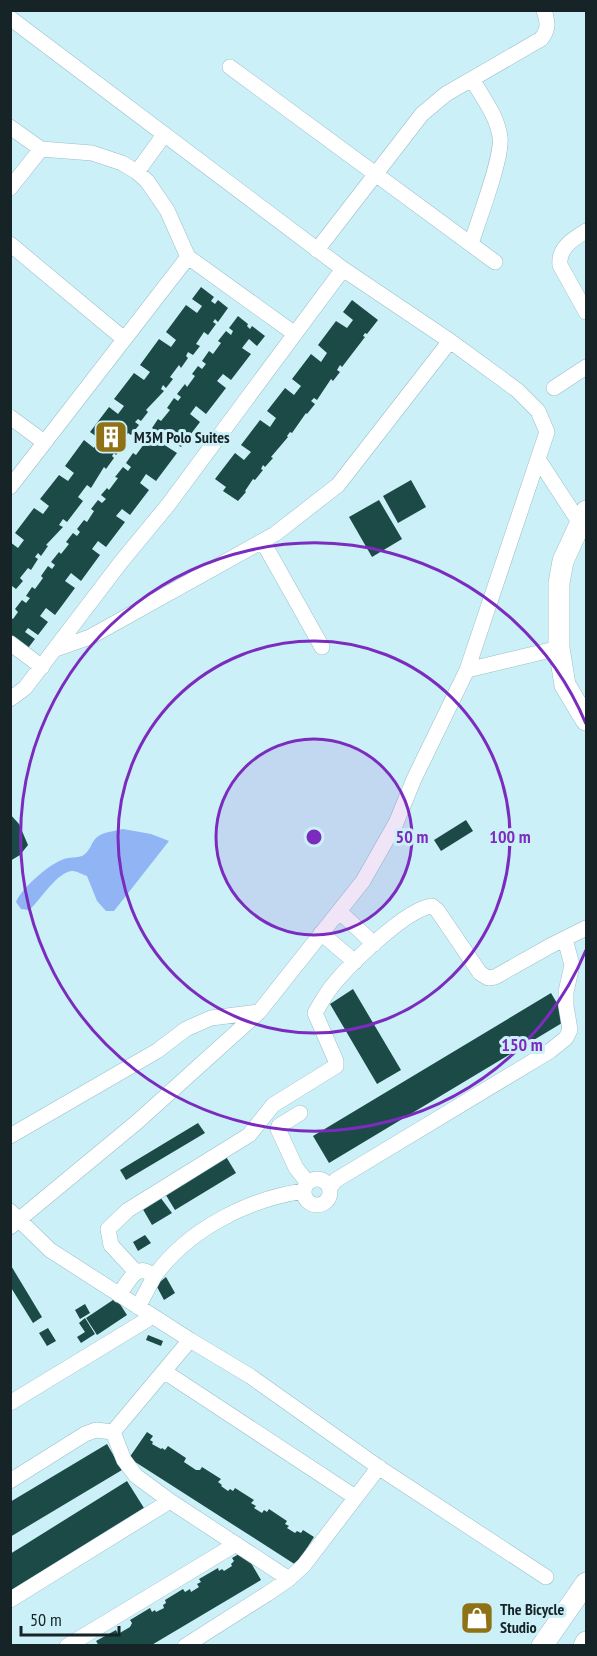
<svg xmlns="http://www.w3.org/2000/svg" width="597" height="1656" font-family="'PT Sans Narrow',sans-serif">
	<rect width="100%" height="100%" fill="#ccf0f8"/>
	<path fill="#91b4f5" d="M123,829L151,834L169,841L114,911H106L97,901L87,876C83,875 77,871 73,871C57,871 41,900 29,910L21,909L16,902C22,888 49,864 64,859C69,857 77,858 82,856C90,852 91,843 96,838C102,832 115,831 123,829Z"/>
	<path fill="#1b4a47" d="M201,287L214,297L211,301L215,304L218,300L228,308L218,322L215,319L213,322L216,324L208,335L204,332L196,344L200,346L193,355L188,352L186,356L188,358L181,368L179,365L170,377L173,379L166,388L163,385L161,389L164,391L146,410L148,412L141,421L138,419L135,422L139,425L131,435L128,433L120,444L123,446L116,455L114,453L112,456L114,458L106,469L104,467L91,488L87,485L78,497L83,501L67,522L63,519L59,525L63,527L46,545L48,546L41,556L38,553L35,557L38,559L31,570L28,568L20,578L23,581L16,589L12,586L10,588V542L18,548L24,540L15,533L34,508L43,514L49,506L40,499L59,475L68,481L74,473L65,466L84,440L94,448L100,439L90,432L109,407L118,414L124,406L114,399L134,373L144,380L150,372L140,365L159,339L171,347L176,340L166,332L186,305L197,313L202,306L192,299Z
		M352,300L378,320L367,334L365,333L363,336L365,337L342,367L340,365L337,370L340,372L333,381L331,379L317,400L314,398L311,401L315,404L307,414L306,413L292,433L290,432L287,436L288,437L271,457L273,458L265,467L263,465L261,469L263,470L255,480L253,479L245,491L246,492L238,501L223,491L226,487L215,479L235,453L244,460L251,452L241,445L260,420L270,427L276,418L267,411L285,388L294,395L301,386L292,379L311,354L321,362L327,353L318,345L336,321L347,328L353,320L343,312Z
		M238,316L248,324L247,326L250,329L252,326L265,336L257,346L249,339L242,348L251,354L231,380L223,374L217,381L226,388L206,414L196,406L190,414L200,422L181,447L171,440L166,446L177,453L156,481L146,474L140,483L149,490L130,515L122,509L116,516L125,522L106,547L98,541L92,549L100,555L81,581L71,573L65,581L75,588L55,615L46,608L40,616L48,622L38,635L28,628L25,632L35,639L25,652L10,641V617L13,619L18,612L15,609L22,600L26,603L30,598L26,596L32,587L35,589L43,578L41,576L48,566L52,569L55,565L51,562L59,552L61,554L69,544L66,542L73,533L77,536L80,532L77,529L84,520L87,522L94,511L91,509L98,500L102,503L106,499L101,495L107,488L109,490L118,478L115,477L123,467L128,471L131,467L126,463L133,453L136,455L144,444L141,442L149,432L153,435L156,431L152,428L158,419L161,421L170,410L167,408L174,398L178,401L181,397L177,394L185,384L187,387L195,376L192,374L198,366L202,369L206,364L202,361L209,351L213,354L221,343L218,341L226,331L231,335L233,331L229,328Z
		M411,480L426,507L398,523L383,496Z
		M379,500L402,539L372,557L349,517Z
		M10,814L19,824L28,845L20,855L10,861Z
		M466,820L473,831L441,851L434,840Z
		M353,989L401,1070L377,1084L330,1004Z
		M551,993L567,1020L329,1163L313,1136Z
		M198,1123L205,1133L126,1180L120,1170Z
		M225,1155L236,1173L175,1210L164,1192Z
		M160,1197L172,1213L152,1225L141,1206Z
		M145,1235L151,1243L138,1251L133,1242Z
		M10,1264L42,1317L33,1323L10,1286Z
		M166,1277L175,1293L164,1300L156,1285Z
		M116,1298L127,1315L97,1335L86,1318Z
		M85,1304L90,1313L80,1319L75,1310Z
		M85,1318L95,1334L81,1343L77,1337L85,1332L79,1323Z
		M48,1328L56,1341L47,1346L39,1333Z
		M148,1335L163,1341L161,1346L146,1340Z
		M147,1432L153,1436L150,1440L153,1442L152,1444L161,1449L162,1448L165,1450L168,1446L186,1458L184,1462L196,1470H200L202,1467L221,1479L218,1482L222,1485L221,1486L228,1491L230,1489L233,1491L235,1488L254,1500L251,1503L256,1506L254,1508L262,1513L264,1510L267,1512L269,1509L287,1521L285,1524L289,1526L287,1528L295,1533L297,1531L301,1533L303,1530L314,1537L296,1565L129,1458Z
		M107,1444L122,1470L10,1537V1502Z
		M127,1481L144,1508L10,1591V1554Z
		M244,1551L261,1580L150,1646H99L96,1641L116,1630L118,1634L130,1627L132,1623L130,1620L150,1608L152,1612L155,1610L156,1612L164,1608L163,1605L166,1603L165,1600L183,1589L185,1592L190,1589L191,1592L199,1587L197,1584L201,1582L199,1579L218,1568L219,1571L222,1569L224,1571L232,1566L231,1564L234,1561L232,1558Z"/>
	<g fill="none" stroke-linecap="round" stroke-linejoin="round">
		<g stroke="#9bbec6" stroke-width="16">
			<path id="street" d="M10,18L343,269L450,341L517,390L538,411L547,432L467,670L414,779L396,823L363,881L259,1012L211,1018L186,1029L157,1051L10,1136
				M230,67L495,262
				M10,127L41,149
				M137,172L164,135
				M10,188L41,149L92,153L122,163L137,172L147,181L167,210L188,257L295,334
				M586,231C573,239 558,248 560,265L586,312
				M10,244L124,339
				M471,244C478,221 503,157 500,137C497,115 482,97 472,79
				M317,250L422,114L446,94L541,39C549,29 548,23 544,10
				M554,388L586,367
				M10,417L44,442
				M538,459L585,531
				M10,487L188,257
				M263,542L322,647
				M10,643L42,667
				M56,649L90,637L275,534L338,485L450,341
				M467,670L559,648
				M10,699L25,688L121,562L168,505L343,269
				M339,911L374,944
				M321,933L355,962
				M300,1113L279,1126L278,1129L296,1168L308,1183
				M304 1192a13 13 0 1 1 26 0a13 13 0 1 1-26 0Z
				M330,1187L336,1180L550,1051L566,1038L570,1030L566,1006V992L572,965L565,939
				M10,1211L50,1250L190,1340L250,1376L384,1471L546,1577
				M10,1227L137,1122L259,1012
				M136,1272L111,1245L108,1229L128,1210L249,1135L273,1105L336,1066V1061L315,1013C321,1003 326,993 333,985C350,964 406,909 432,906L437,910L480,973L488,978L495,977L550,946L586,928
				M154,1277C187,1230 248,1199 304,1191
				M119,1295C129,1281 137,1260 154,1277L138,1307
				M165,1372L355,1497
				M10,1403L153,1316
				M113,1432L124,1460L136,1476L170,1501L289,1579
				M113,1432L190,1340
				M10,1481L85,1434L96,1430L113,1432
				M10,1600L170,1501
				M67,1646L236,1544
				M185,1646L267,1594L289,1579L304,1565L379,1467"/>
		</g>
		<g stroke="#9bbec6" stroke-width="22">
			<path id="secondary" d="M586,511L563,561L559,583V648L565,685L586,720
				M542,1646L586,1583
				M584,1646L586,1642"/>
		</g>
		<use href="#street" stroke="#fff" stroke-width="15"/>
		<use href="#secondary" stroke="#fff" stroke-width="21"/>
	</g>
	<circle cx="314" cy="837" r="98" fill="#7b2cbf" fill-opacity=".12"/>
	<g fill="none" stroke="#7b2cbf" stroke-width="3">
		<circle cx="314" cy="837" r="98"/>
		<circle cx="314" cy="837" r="196"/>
		<path d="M586 950A294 294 0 1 1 586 724"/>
	</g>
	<defs>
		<g id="building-square" transform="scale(1.725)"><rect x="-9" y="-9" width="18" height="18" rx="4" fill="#8f7216" stroke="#ccf0f8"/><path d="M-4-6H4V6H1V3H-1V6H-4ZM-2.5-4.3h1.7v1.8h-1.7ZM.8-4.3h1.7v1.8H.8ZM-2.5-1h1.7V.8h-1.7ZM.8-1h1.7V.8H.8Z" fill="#fff"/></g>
		<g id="shop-square" transform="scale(1.725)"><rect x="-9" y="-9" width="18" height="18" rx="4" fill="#8f7216" stroke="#ccf0f8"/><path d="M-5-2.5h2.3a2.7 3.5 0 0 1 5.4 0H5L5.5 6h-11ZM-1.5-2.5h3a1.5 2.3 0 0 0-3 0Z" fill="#fff"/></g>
	</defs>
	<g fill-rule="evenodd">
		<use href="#building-square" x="111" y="437"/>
		<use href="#shop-square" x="477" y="1618"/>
	</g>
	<g text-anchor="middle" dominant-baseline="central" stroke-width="6" stroke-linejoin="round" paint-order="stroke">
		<g font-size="16" font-weight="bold" fill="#162327" stroke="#ccf0f8" text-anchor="start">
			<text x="134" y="437">M3M Polo Suites</text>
			<text x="500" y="1609">The Bicycle<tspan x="500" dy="18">Studio</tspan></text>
		</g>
	</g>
	<circle cx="314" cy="837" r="9" fill="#7b2cbf" stroke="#ccf0f8" stroke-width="3"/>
	<g font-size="18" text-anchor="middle" font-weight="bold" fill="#7b2cbf" stroke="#ccf0f8" stroke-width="6" stroke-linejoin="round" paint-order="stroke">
		<text x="412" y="843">50 m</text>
		<text x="510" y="843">100 m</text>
		<text x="522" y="1051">150 m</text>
	</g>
	<rect width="597" height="1656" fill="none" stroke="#162327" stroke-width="24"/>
	<path d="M21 1626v9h98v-9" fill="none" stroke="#162327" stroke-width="3"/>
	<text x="30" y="1626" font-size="18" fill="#162327" stroke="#ccf0f8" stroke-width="4.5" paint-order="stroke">50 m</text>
</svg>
